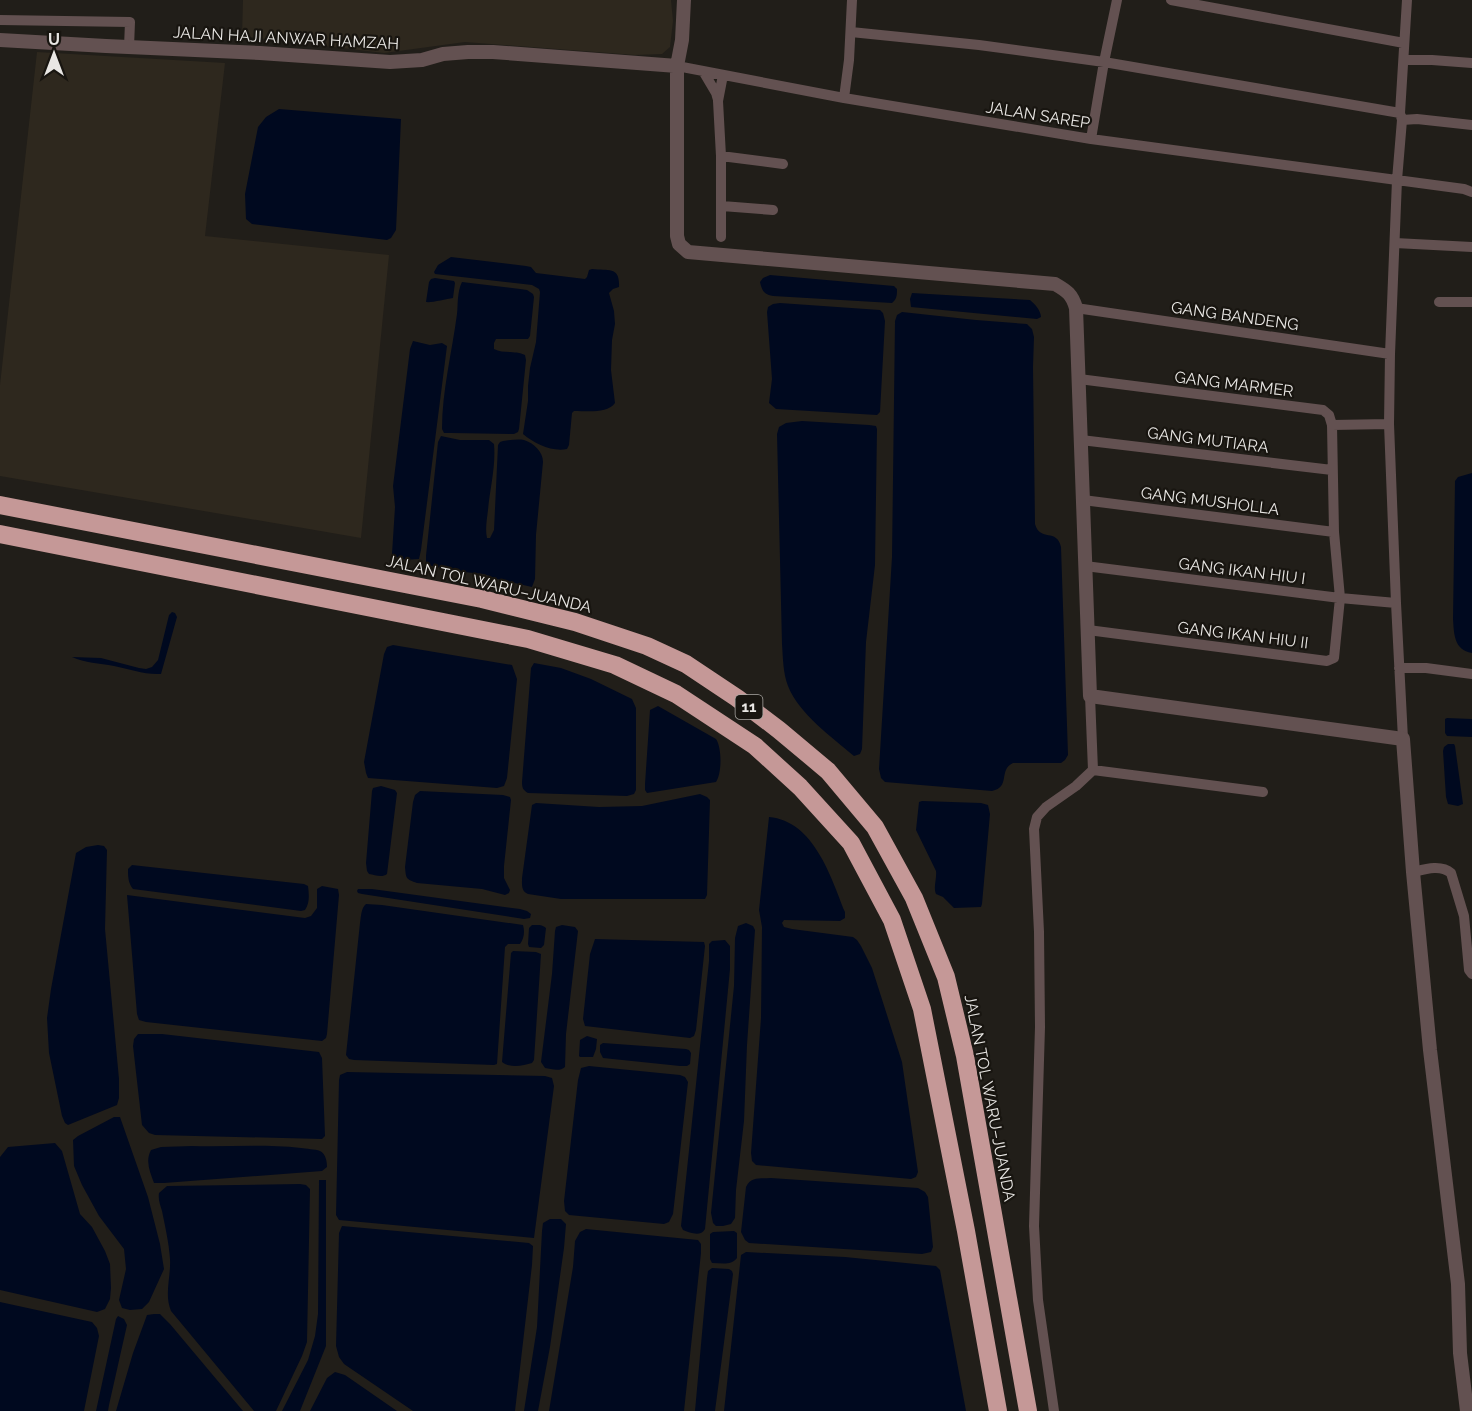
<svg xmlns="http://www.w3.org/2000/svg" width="1472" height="1411" font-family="Raleway,sans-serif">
	<rect width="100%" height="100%" fill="#211e19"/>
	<path fill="#2e281e" d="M243,0H671L673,21L670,47L662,54L635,55L465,42L384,53L242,36Z
		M37,52L225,63L205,236L389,255L361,538L0,476V385Z"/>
	<path fill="#00091f" d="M279,109L401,119L396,230L391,238L387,240L252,224L246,219L245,194L258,127L266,117Z
		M451,257L526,266L531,267L536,273L585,279L587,277L589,270L592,269C609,271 620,266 619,287L613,289L609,293L614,311L615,324L612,340L611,370L615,403C607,414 587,411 574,411L572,413L569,445L567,449C552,452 535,444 523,434L528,401V386L530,368L536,342L540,292L539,289L532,285L435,274L434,272L438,265Z
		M770,275L894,286L897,289C897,295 897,299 892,303L773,296C764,294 762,291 760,282L763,278Z
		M435,278L454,281L455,283L453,298C446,299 431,303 426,302L429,282L431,279Z
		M462,282L520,289L527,290L533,294L534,297L530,336L528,339H496L494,343V349C503,354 516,350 525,355L526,360L519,429L518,432L514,434L451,433H444L442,429C442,391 452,352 457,314C458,304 457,292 462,282Z
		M912,293L1030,300C1035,304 1041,311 1041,317L1037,319L911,307L910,299Z
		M780,303L880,310L883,313L885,321L880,412L877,415L776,409L769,403L772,379L767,312L768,307L773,304Z
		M902,312L976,320L1027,324L1032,329L1034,337L1033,367L1035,524C1040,542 1057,528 1061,547L1068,755L1065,760L1061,763H1013C998,770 1011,787 992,791L885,782L881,778L879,769L892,557L895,321L897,315Z
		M413,341L430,345L442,343L447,346L421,550L419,559C410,560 399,560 392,554L395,507L393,486L410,349Z
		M802,421L869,425L876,426L877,429L875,565L866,642L862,749L860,754L854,756C832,737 799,714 788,686C783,673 783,658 782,644L777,434L779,427L786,423Z
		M441,436L460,440H489L494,444C496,466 490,488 488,510C487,519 485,529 487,538H490L494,530L498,445L500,442L503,441C510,440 518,439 524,440C534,443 543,452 543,462L536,535L535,579L532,587L497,579L484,574L454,571L428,565L426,562V556L438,442Z
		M1472,473V653C1454,650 1454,634 1453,619L1455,481L1458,477Z
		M172,612L175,613L177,617L161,674C144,675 130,669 114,666C99,663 85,663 72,657L101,658L139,668L146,669L152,667L158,660L169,615Z
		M393,645L512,665L517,679L507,778L504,786L497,788L368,778L366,773L364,762L384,654L387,647Z
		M534,663L561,668L591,679L632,699L636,708V790L634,794L627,796L528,793C523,790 522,788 522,782L531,668Z
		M658,706L716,739C722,748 722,773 716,782L647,793L645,790V784L650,710Z
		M1447,718L1472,719V737L1447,736L1445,733V719Z
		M1448,744H1454L1455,746L1463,804L1458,806L1448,804L1446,797L1443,751L1444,747Z
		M381,786L395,790L397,793L387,874C382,878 375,875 369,874L367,871L366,863L372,791L373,788Z
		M420,791L503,795L510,797L511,800L504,866V878L510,890L509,893L505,895L482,889L417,883C406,879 406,879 405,867L413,802L415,795Z
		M700,794L707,797L710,800L707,895L705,899H561L528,894C521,891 522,885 522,878L532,805L536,803L599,807L642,806Z
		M922,801L981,803L988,805L990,814L982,904L981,907L954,908L943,897L936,894C933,887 937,879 936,871L916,830L919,802Z
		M769,817C814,821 831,877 845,912V918L840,921L784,920L782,923L784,927L792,929L853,937L857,940L861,946L872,968L902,1062L918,1172L916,1177L911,1179L756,1165L752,1161L751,1153L761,1018L762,927L759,910Z
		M98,845L104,846L107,850L105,929L119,1079V1098L117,1105L68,1125L65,1123L62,1116L49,1053L47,1018L51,989L76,853L86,847Z
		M132,865L304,884L308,886C309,894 310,903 305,910L301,911L133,889C128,883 128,876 128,869Z
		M322,886L338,889L339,895L327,1034L326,1038L322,1041L146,1022L139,1020L137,1014L127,895L305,918L311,916L317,908V889Z
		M358,889H372L520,909L527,911L531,914L530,918L524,919L362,894L358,893L357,891Z
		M366,904L382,905L523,925C525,931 524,939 520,944H508L505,947L497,1064L494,1065L354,1060L349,1059L346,1055L360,923C361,917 361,908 366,904Z
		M746,923L753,926L755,930L747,1045L744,1121L736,1190L735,1218L731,1224L723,1226H716L713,1223L711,1213L734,986L735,938L738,926Z
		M532,925C537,925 542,924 546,928L544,945L541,948L529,947L528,944L529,928Z
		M562,925L575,927L578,931L566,1034L565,1067C560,1072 551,1069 545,1068L541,1062L552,974L555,931L556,927Z
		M595,939L704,942L705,946L696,1030L694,1036L690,1038L585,1026L583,1019L590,954Z
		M725,940L730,946V969L705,1229C701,1237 690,1233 683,1230L681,1226L709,961V944L712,941Z
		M513,951L536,952L541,954L534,1060L532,1063C523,1066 509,1068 502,1062L511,953Z
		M138,1034H162L319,1052L322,1058L325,1136L322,1139L155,1135L149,1133L142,1125L133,1046L134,1039Z
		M587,1036L597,1039L596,1049L593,1057H580L579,1056L580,1040Z
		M603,1043L686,1049L689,1050L691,1053L690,1064L687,1066H680L603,1058L600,1052V1045Z
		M589,1066L680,1075L685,1077L688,1082L673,1214L669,1222L664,1224L569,1215L565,1211L564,1201L578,1080L581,1068Z
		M347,1072L545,1076L552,1078L554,1086L534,1238L339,1220L336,1215L339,1080L340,1075Z
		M114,1117H120L148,1197L160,1244L164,1269L149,1302L142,1309L130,1310L122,1308L119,1300L126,1269L124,1249L99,1216L82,1185L74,1166L73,1140L78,1136Z
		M55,1143L62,1151L80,1214L92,1227L105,1251L110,1264L111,1288L110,1299L105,1309L97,1312L0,1290V1157L8,1147Z
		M192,1146C228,1147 265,1144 301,1148C306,1149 315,1149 320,1151C326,1154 327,1162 327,1167L322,1171L164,1183H154C150,1172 145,1161 151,1150L161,1147Z
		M771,1178L918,1188L925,1192L928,1197L933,1247L931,1252L922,1254L749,1243L745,1240L741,1232L746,1187C751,1176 761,1179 771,1178Z
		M319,1180H326V1346L300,1411H282L308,1360L315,1336L318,1314Z
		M300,1184L306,1185L310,1189L307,1342L302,1356L276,1411H254L171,1311C164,1294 171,1277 170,1259C169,1243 165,1226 162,1211C160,1204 158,1200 159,1193L167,1186Z
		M550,1219H561L566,1224L564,1248L550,1347L538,1411H524L537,1327L542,1231L543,1223Z
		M342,1226L529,1243L533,1246L532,1265L515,1411H413L344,1364L339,1357L336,1346L339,1233Z
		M586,1229L698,1240L701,1244V1253L684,1411H549L573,1267L575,1241L580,1232Z
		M734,1231L737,1233V1258C731,1266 721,1263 712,1263L710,1259V1234L713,1232Z
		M746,1252L845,1257L936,1266L940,1270L966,1411H724L741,1255Z
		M712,1268L729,1269L732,1271L733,1274L715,1411H695L707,1278L708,1271Z
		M0,1302L92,1322L97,1328L99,1336L84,1411H0Z
		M154,1314H160L170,1324L243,1411H116L133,1353L147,1315Z
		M118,1316L124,1319L127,1325L109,1405L108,1411H96L116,1319Z
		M335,1372L345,1375L397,1411H310L327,1378Z"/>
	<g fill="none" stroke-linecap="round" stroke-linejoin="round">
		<path stroke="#635151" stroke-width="10" d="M1171,0L1404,43
			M0,20L130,22L129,47
			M851,32L979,45L1104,62L1400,113
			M1404,60H1432L1472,63
			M677,66L844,98L1091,139L1464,189L1472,192
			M703,71L716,93L718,100
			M844,98L849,60L852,0
			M1402,120L1417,119L1472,125
			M1091,139L1104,62L1117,0
			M721,156L783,164
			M722,206L773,210
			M721,237V156L718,101L723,75
			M1395,243L1472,247
			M1439,302H1472
			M1076,308L1390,354
			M1079,379L1323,410L1329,415L1332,425L1334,532L1340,598L1334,658L1327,661L1088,630
			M1332,425L1389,424
			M1081,440L1332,470
			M1083,500L1334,532
			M1085,566L1340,598L1396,603
			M1399,668H1426L1472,674
			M1403,739L1396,603L1389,424L1390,354L1397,180L1402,120L1400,113L1407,0
			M1093,770L1263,792
			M1413,872C1425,869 1441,864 1451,873L1464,916L1469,970L1472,974
			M1054,1411L1038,1300L1034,1226L1040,1027L1039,932L1034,829L1037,817L1046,807L1076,786L1093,770L1090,696"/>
		<path stroke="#635151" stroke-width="14" d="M684,0L682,40L677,66V236L679,244L688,252L1055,284C1067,291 1072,294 1076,308L1090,696L1403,739L1413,872L1430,1050L1458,1284L1460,1353L1467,1411
			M0,40L106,46L260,53L390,62L422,60L443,54L468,52H493L677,66"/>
		<path stroke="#c59897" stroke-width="18" d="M0,505L482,599L575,622L647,646L686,664L737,698L779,730L828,771L875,827L914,898L946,977L965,1056L1028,1411
			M0,534L528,639L615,665L676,694L755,746L800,787L851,843L892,920L922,1009L966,1231L998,1411"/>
	</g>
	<g text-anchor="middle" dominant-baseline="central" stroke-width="4.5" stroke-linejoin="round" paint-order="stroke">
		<rect fill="#181510" stroke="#aaa8a4" stroke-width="1.5" x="735.5" y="695" width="27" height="24" rx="4.5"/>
		<g font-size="15" font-weight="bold" fill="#e9e7e4">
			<text x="749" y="707">11</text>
		</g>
		<g font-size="16" fill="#e9e7e4" stroke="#181510">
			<text transform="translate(286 38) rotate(3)">JALAN HAJI ANWAR HAMZAH</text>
			<text transform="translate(1038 115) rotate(9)">JALAN SAREP</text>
			<text transform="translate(1235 316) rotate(8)">GANG BANDENG</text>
			<text transform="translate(1234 384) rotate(7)">GANG MARMER</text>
			<text transform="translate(1208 440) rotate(7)">GANG MUTIARA</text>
			<text transform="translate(1210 501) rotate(7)">GANG MUSHOLLA</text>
			<text transform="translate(1242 571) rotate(7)">GANG IKAN HIU I</text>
			<text transform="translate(489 584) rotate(13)">JALAN TOL WARU–JUANDA</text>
			<text transform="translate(1243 635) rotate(7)">GANG IKAN HIU II</text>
			<text transform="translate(990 1098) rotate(79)">JALAN TOL WARU–JUANDA</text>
		</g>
	</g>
	<g transform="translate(54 54)" stroke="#181510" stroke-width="4.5" paint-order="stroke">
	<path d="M0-4.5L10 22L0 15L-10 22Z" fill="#e9e7e4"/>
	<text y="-9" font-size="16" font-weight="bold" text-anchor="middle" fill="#e9e7e4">U</text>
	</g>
</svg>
